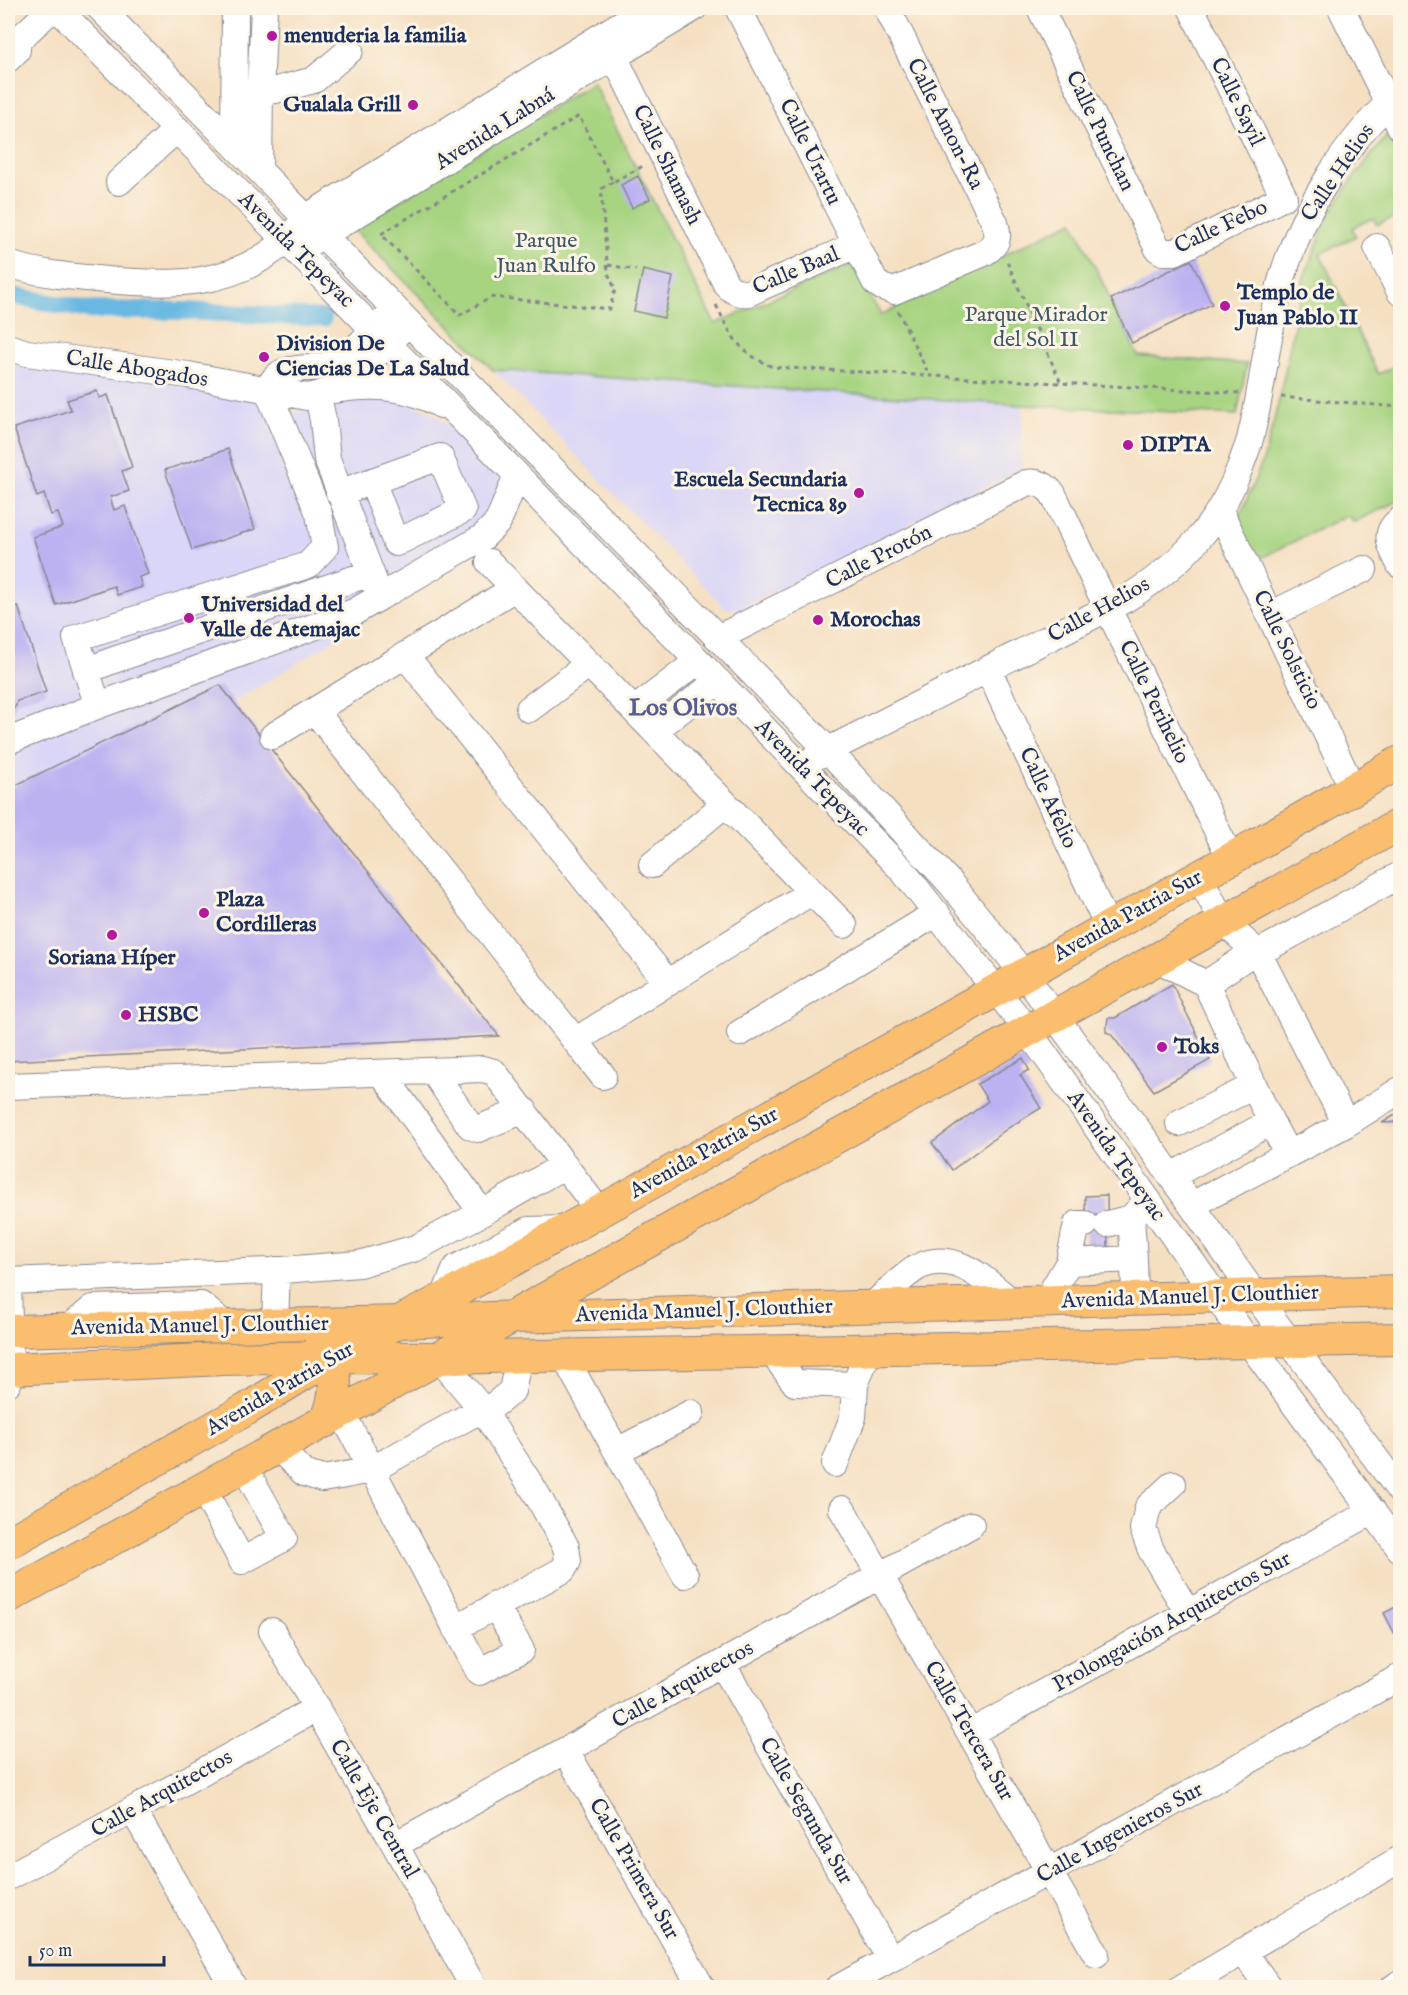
<svg xmlns="http://www.w3.org/2000/svg" width="1408" height="1995" font-family="'IM FELL English',serif">
	<rect width="100%" height="100%" fill="#fcf5e5"/>
	<filter id="ink" filterUnits="userSpaceOnUse"><feTurbulence type="fractalNoise" baseFrequency=".0167" numOctaves="2"/><feDisplacementMap in="SourceGraphic" scale="12" xChannelSelector="R" yChannelSelector="G"/><feConvolveMatrix kernelMatrix="1 2 1 2 8 2 1 2 1" color-interpolation-filters="sRGB"/></filter>
	<filter id="wash" filterUnits="userSpaceOnUse"><feTurbulence type="fractalNoise" baseFrequency=".008" numOctaves="4" result="noise"/><feDisplacementMap in="SourceGraphic" scale="24" xChannelSelector="R" yChannelSelector="G"/><feGaussianBlur stdDeviation="1.35" result="paint"/><feColorMatrix in="noise" values="0 0 0 0 0 0 0 0 0 0 0 0 0 0 0 0 0 1.4 0 .05"/><feComposite in="paint" operator="in"/></filter>
	<g filter="url(#wash)">
		<rect width="100%" height="100%" fill="#f5dfc1"/>
		<path fill="#dad6f7" d="M8,363L34,369L164,380L251,399L294,412L374,397L406,401L438,416L525,502L478,551L234,702L220,685L8,789Z
			M493,370L1023,405L1021,469L740,609L725,608Z"/>
		<path fill="#a7d481" stroke="#618270" stroke-width="1.5" d="M593,82L715,324L852,264L881,315L1073,221L1138,356L1247,364L1237,415L1023,405L493,370L353,229Z
			M1391,131L1400,150V214L1377,225L1373,218L1352,228L1356,236L1320,254L1378,374L1400,364V500L1354,522L1347,515L1251,563L1233,526L1245,504L1264,458L1278,405L1304,277L1328,217L1351,181Z"/>
		<g fill="none" stroke-linecap="round" stroke-linejoin="round">
			<path stroke="#67b8e2" stroke-width="18" d="M8,295L89,310L186,311L323,318"/>
		</g>
		<g id="blocks">
			<path fill="#bcb2f2" d="M638,176L650,199L632,208L621,185Z
				M1191,260L1212,304L1132,343L1111,299Z
				M643,270L673,277L664,318L634,311Z
				M97,391L99,398L108,395L132,467L122,471L129,491L110,497L114,510L125,506L148,574L139,577L142,587L117,595L114,586L56,605L33,537L63,527L58,513L51,515L44,494L37,497L14,428L71,410L67,400Z
				M228,449L255,529L192,550L165,470Z
				M8,600L10,608L18,606L46,692L17,701L16,706L12,710H8Z
				M220,685L499,1036L8,1061V789Z
				M1172,984L1210,1060L1154,1091L1111,1034L1106,1032L1108,1018H1115Z
				M1023,1058L1029,1070L1020,1075L1041,1108L1008,1128L952,1170L932,1143L988,1101L977,1084Z
				M1400,1112V1122L1382,1123Z
				M1107,1195L1108,1254H1086L1085,1196Z
				M1400,1605V1641L1399,1642L1384,1613Z"/>
		</g>
	</g>
	<g filter="url(#ink)">
		<use href="#blocks" fill-opacity="0" stroke="#888790" stroke-width="1.5"/>
		<g fill="none" stroke-linecap="round" stroke-linejoin="round">
			<g stroke="#888790" stroke-width="28">
				<path id="minor" d="M57,8L517,475L903,871L1028,1031L1248,1341L1400,1549
					M100,8L828,750L951,884L1024,974L1149,1145L1255,1295L1400,1491
					M738,8L875,282L882,287L894,291L984,253C997,245 1000,238 995,223L887,8
					M1040,8L1158,249L1163,252H1175L1284,197
					M1191,8L1284,197
					M1341,8L1400,127
					M607,42L726,284C732,291 739,294 748,293L856,245
					M8,59L17,50V41L53,8
					M244,93L276,90L314,80L350,50
					M234,143L235,8
					M259,168L260,92L264,8
					M119,182L177,129
					M310,243L694,8
					M1377,247L1400,292
					M8,264C40,274 73,277 107,280C172,286 233,287 285,241C293,234 300,225 307,217L647,8
					M8,347L27,353L188,375L307,397C346,393 373,356 400,331
					M334,390C372,384 407,385 441,405
					M318,396L323,420L327,459L380,597L354,612L102,704L94,694L76,638L308,565L325,547L319,514L268,391C278,359 308,374 332,363C353,354 370,334 387,318
					M339,493L440,457L463,510L396,543L372,481
					M1220,511L1353,789
					M1400,520C1381,534 1392,548 1400,565
					M489,562L844,925
					M380,597L483,537L498,522L517,475
					M1270,615L1364,569
					M718,638L1026,483C1038,481 1045,485 1053,494L1108,609L1231,859
					M405,655L668,983
					M988,669L1108,927
					M86,671L111,661L371,573
					M529,709L589,664
					M634,710L698,661
					M315,711L603,1076
					M654,731L718,681
					M273,736L515,588
					M8,741L102,704
					M815,757L1124,600C1180,566 1218,527 1241,465C1244,455 1249,445 1251,435C1264,383 1267,330 1282,278C1303,208 1346,141 1400,92
					M652,865L725,804
					M1199,876L1223,922L1258,953L1400,875
					M1258,953L1346,1124
					M1157,959L1206,984L1271,1122L1288,1154
					M1206,984L1255,951
					M740,1033L937,913
					M575,1041L811,892
					M433,1071L470,1126L478,1129L524,1110
					M382,1073L482,1213
					M8,1086C166,1081 325,1074 483,1069L494,1072L599,1211
					M1179,1123L1254,1086
					M1171,1176L1271,1122
					M1192,1205L1346,1124L1400,1090
					M1107,1224L1131,1218
					M1069,1262L1077,1224H1085
					M8,1281L270,1271L359,1264L416,1248L482,1213L565,1165
					M1135,1298L1134,1259L1131,1218L1148,1200
					M443,1299L456,1268L529,1230L567,1229
					M1046,1301L1069,1262L1134,1259
					M872,1306C884,1295 904,1275 918,1267C955,1249 985,1280 1012,1302
					M275,1324L277,1270
					M68,1329L93,1308L201,1305L225,1325
					M771,1351L795,1383L855,1385L869,1349
					M564,1356L685,1575
					M439,1358L482,1409L493,1406L512,1391L519,1356
					M8,1383L10,1369L8,1281
					M342,1413L479,1672L521,1650L495,1605
					M278,1448L304,1473L322,1479L340,1476L371,1470L482,1409L536,1493L566,1547L568,1561L563,1570L455,1628
					M617,1451L691,1413
					M835,1464L853,1417L855,1385
					M1173,1484L1148,1507L1143,1529L1151,1550L1188,1613
					M203,1489L242,1561L284,1538L244,1467
					M842,1509L1096,1954
					M272,1631L395,1845L474,1988
					M722,1663L890,1959
					M970,1733L1373,1511
					M566,1751L702,1988
					M133,1810L234,1988
					M395,1845L971,1525
					M8,1877L133,1810L317,1708
					M1243,1951L1269,1988
					M838,1988L1400,1677
					M1181,1988L1400,1859
					M1393,1988L1400,1983"/>
			</g>
			<g stroke="#888790" stroke-width="34">
				<path id="major" d="M8,1331L402,1322L514,1317L1400,1291
					M321,1340C338,1366 339,1393 326,1421
					M8,1369L224,1359L331,1357L439,1358L1400,1339
					M8,1543L247,1409L331,1357L443,1299L1231,859L1400,762
					M8,1597L1400,824"/>
			</g>
			<path stroke="#888790" stroke-width="3" stroke-dasharray="4.5 4.5" stroke-linecap="butt" d="M613,182L601,189L608,273L615,289L610,309L492,297L460,315L381,234L579,116L613,182L645,165
				M1007,262L1061,383
				M608,265L636,270
				M716,305C732,337 738,352 773,367L1239,393
				M898,311L929,375
				M1281,397L1400,407"/>
			<use href="#minor" stroke="#fff" stroke-width="26"/>
			<use href="#major" stroke="#fbbd6e" stroke-width="32"/>
		</g>
	</g>
	<g fill="#b5179e" stroke="#fcf5e5" stroke-width="2">
		<circle cx="272" cy="36" r="6"/>
		<circle cx="413" cy="105" r="6"/>
		<circle cx="1225" cy="306" r="6"/>
		<circle cx="264" cy="357" r="6"/>
		<circle cx="1128" cy="445" r="6"/>
		<circle cx="859" cy="493" r="6"/>
		<circle cx="189" cy="618" r="6"/>
		<circle cx="818" cy="620" r="6"/>
		<circle cx="204" cy="913" r="6"/>
		<circle cx="112" cy="935" r="6"/>
		<circle cx="126" cy="1015" r="6"/>
		<circle cx="1162" cy="1047" r="6"/>
	</g>
	<g text-anchor="middle" dominant-baseline="central" stroke-width="6" stroke-linejoin="round" paint-order="stroke">
		<g font-size="22" font-weight="bold" fill="#1b2f5e" stroke="#fcf5e5" text-anchor="start">
			<text x="284" y="36">menuderia la familia</text>
			<text x="401" y="105" text-anchor="end">Gualala Grill</text>
			<text x="1237" y="293">Templo de<tspan x="1237" dy="25">Juan Pablo II</tspan></text>
			<text x="276" y="344">Division De<tspan x="276" dy="25">Ciencias De La Salud</tspan></text>
			<text x="1140" y="445">DIPTA</text>
			<text x="847" y="480" text-anchor="end">Escuela Secundaria<tspan x="847" dy="25">Tecnica 89</tspan></text>
			<text x="201" y="605">Universidad del<tspan x="201" dy="25">Valle de Atemajac</tspan></text>
			<text x="830" y="620">Morochas</text>
			<text x="216" y="900">Plaza<tspan x="216" dy="25">Cordilleras</tspan></text>
			<text x="112" y="958" text-anchor="middle">Soriana Híper</text>
			<text x="138" y="1015">HSBC</text>
			<text x="1174" y="1047">Toks</text>
		</g>
		<g font-size="22" fill="#1b2f5e" stroke="#fcf5e5">
			<text transform="translate(1237 102) rotate(64)">Calle Sayil</text>
			<text transform="translate(945 124) rotate(63)">Calle Amon-Ra</text>
			<text transform="translate(495 129) rotate(-32)">Avenida Labná</text>
			<text transform="translate(1100 131) rotate(64)">Calle Punchan</text>
			<text transform="translate(810 152) rotate(64)">Calle Urartu</text>
			<text transform="translate(667 165) rotate(64)">Calle Shamash</text>
			<text transform="translate(1338 173) rotate(-56)">Calle Helios</text>
			<text transform="translate(1221 227) rotate(-25)">Calle Febo</text>
			<text transform="translate(296 250) rotate(45)">Avenida Tepeyac</text>
			<text transform="translate(796 271) rotate(-23)">Calle Baal</text>
			<text transform="translate(137 369) rotate(9)">Calle Abogados</text>
			<text transform="translate(879 557) rotate(-27)">Calle Protón</text>
			<text transform="translate(1099 610) rotate(-29)">Calle Helios</text>
			<text transform="translate(1287 650) rotate(64)">Calle Solsticio</text>
			<text transform="translate(1154 702) rotate(64)">Calle Perihelio</text>
			<text transform="translate(812 778) rotate(46)">Avenida Tepeyac</text>
			<text transform="translate(1048 798) rotate(65)">Calle Afelio</text>
			<text transform="translate(1128 916) rotate(-29)">Avenida Patria Sur</text>
			<text transform="translate(704 1153) rotate(-29)">Avenida Patria Sur</text>
			<text transform="translate(1116 1156) rotate(55)">Avenida Tepeyac</text>
			<text transform="translate(1190 1297) rotate(-2)">Avenida Manuel J. Clouthier</text>
			<text transform="translate(704 1311) rotate(-2)">Avenida Manuel J. Clouthier</text>
			<text transform="translate(200 1326) rotate(-1)">Avenida Manuel J. Clouthier</text>
			<text transform="translate(280 1389) rotate(-30)">Avenida Patria Sur</text>
			<text transform="translate(1172 1622) rotate(-29)">Prolongación Arquitectos Sur</text>
			<text transform="translate(683 1685) rotate(-29)">Calle Arquitectos</text>
			<text transform="translate(969 1731) rotate(60)">Calle Tercera Sur</text>
			<text transform="translate(162 1794) rotate(-29)">Calle Arquitectos</text>
			<text transform="translate(374 1809) rotate(60)">Calle Eje Central</text>
			<text transform="translate(806 1811) rotate(60)">Calle Segunda Sur</text>
			<text transform="translate(1120 1833) rotate(-29)">Calle Ingenieros Sur</text>
			<text transform="translate(634 1869) rotate(60)">Calle Primera Sur</text>
		</g>
		<g font-size="22" fill="#3e5867" stroke="#fcf5e5">
			<text x="546" y="241">Parque<tspan x="546" dy="25">Juan Rulfo</tspan></text>
			<text x="1036" y="315">Parque Mirador<tspan x="1036" dy="25">del Sol II</tspan></text>
		</g>
		<g font-size="24" font-weight="bold" fill="#535d92" stroke="#fcf5e5">
			<text x="683" y="708">Los Olivos</text>
		</g>
	</g>
	<rect width="1408" height="1995" fill="none" stroke="#fcf5e5" stroke-width="30"/>
	<path d="M30 1956v9h134v-9" fill="none" stroke="#1b2f5e" stroke-width="3"/>
	<text x="39" y="1956" font-size="18" fill="#1b2f5e" stroke="#fcf5e5" stroke-width="4.5" paint-order="stroke">50 m</text>
</svg>
